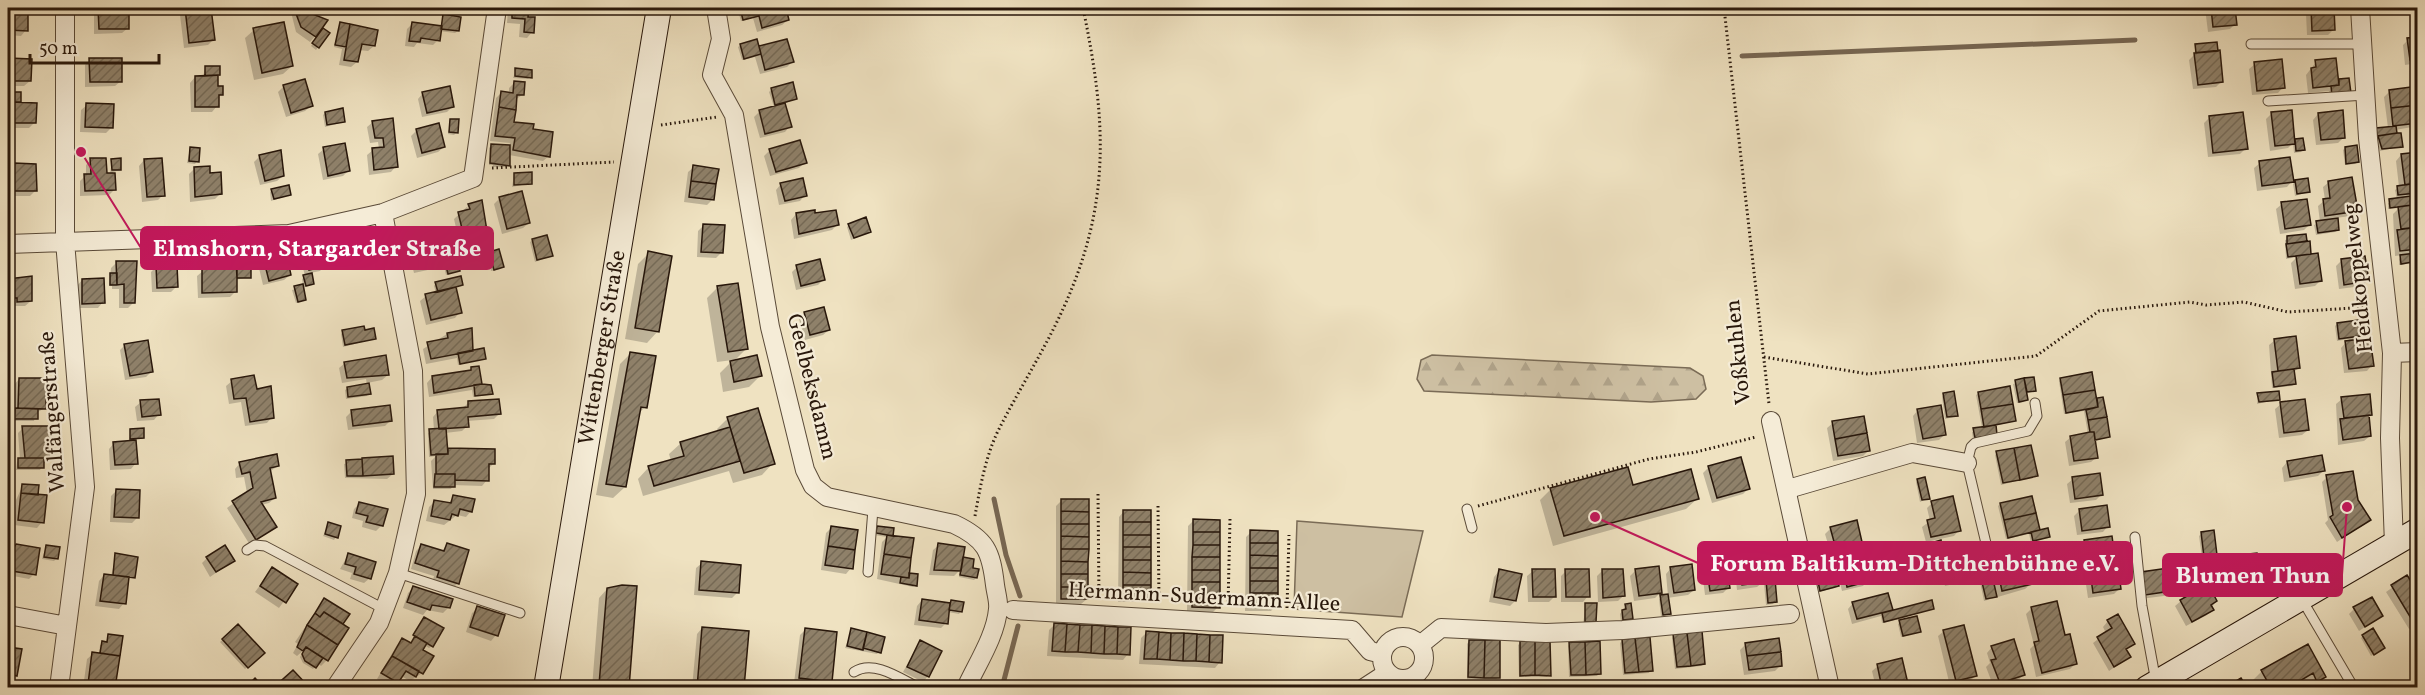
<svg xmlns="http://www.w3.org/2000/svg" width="2425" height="695" font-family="Vollkorn,serif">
	<defs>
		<pattern id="forest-firs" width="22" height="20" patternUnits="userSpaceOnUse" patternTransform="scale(1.5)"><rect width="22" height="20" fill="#cdbfa2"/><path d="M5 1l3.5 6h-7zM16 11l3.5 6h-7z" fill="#b0a38a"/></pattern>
		<pattern id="building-hatch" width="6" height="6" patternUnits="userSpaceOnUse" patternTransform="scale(1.5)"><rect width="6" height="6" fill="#8f816a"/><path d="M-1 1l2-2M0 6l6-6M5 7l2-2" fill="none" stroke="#756955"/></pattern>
	</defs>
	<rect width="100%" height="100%" fill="#efe2c1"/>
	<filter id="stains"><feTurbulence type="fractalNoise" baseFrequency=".00333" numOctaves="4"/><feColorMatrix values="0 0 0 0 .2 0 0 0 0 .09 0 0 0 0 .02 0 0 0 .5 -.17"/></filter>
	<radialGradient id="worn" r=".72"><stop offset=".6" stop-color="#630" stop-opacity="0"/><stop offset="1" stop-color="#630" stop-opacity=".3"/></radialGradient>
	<path fill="url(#forest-firs)" stroke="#7a6b56" stroke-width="1.5" d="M1432,355L1690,368L1703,376L1706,389L1696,399L1651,402L1424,391L1417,379L1421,360Z"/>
	<path fill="#cdbfa2" stroke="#7a6b56" stroke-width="1.5" d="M1297,521L1423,531L1402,617L1294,609Z"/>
	<path fill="#0003" fill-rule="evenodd" d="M94,8H127L128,28L122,33L94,34Z
		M183,8H209L214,39L208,45L184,48L180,15Z
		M290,8H308L317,34L310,42L296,32Z
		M508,8H527V18L532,32L527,38L519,37L520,24L507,23Z
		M737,8H784L788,20L782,25L757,32L753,18L741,21Z
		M2205,8H2234L2235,24L2230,29L2208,32Z
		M2311,8H2333L2334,29L2328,35H2307L2306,14Z
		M8,14H27L26,30L21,36L8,35Z
		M444,16L458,31L455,33L439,31L438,40L433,45L417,43L414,47L405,46L407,29L413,23L440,27Z
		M340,24L377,31L374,46L368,51L359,50L357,62L351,67L339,65L342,49L334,47Z
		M254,30L292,66L283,74L254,80L245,38Z
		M319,35L318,47L316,50L311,46Z
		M2418,39V63L2405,65L2403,45L2408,40Z
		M786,41L792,62L787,67L760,74L755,57L742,60L738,47L741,45L758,48Z
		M2196,46L2222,81L2216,87L2193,89L2189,60L2194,55Z
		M8,59L30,60V81L24,86H8Z
		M90,59L121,81L115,86L85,87V65Z
		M2316,62L2337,81L2348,79L2330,97L2329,91L2308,93L2306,75Z
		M2255,64L2283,87L2278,93L2252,95L2249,69Z
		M205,68L217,76V88L221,94L217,98V106L212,112H191L190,83L195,77H203Z
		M516,70L530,77L528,79L513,78Z
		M515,82L522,95L515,100L513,123L549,156L543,161L509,155L506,167H493V165H489V148L491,146L509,147L510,143L490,141L496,98L501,93L509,94V88Z
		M284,86L311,106L305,111L286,117L278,92Z
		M2418,88V126L2395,130L2402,146L2380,151L2374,132L2388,128L2384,97L2389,92Z
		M772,89L795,99L784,104L790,126L785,132L760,138L754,117L760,111L774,107L769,92Z
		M423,93L452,107L447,112L422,117L418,99Z
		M8,94H20L18,104L34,123L29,128H8V108L12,104H8Z
		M87,105L111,128L106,133L80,132L81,110Z
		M325,113L344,122L325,127L323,115Z
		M2272,113L2303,150L2301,152L2294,153L2293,143L2288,148L2270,151L2266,119Z
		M2318,114L2344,137L2338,143L2316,145L2313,120Z
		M2210,117L2246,148L2240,154L2208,157L2204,123Z
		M391,119L396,166L391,172L369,175L367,155L373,150L379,149L378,142L370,143L367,127L373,122Z
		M451,120L456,133L454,135L448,134Z
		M416,131L444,147L438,152L417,158L411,136Z
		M2345,148L2358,162L2355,164L2345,165L2343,150Z
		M190,149L197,161L195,164L187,163Z
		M324,149L348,171L343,176L323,180L318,154Z
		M770,150L805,162L799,168L770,176L764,156Z
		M2418,153V187L2415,188V192L2409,195L2411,207L2418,206V253H2415L2414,263L2399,265V259L2403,255L2395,256L2393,214L2399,208L2388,209V203L2397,200L2395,190L2399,187L2396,161L2401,155Z
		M260,156L283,176L277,181L260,185L254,162Z
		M91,160L105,175L110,174L112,160L120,170L113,172L114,190L109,195L80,196V181L86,175V165Z
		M144,160L163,195L158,200L142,202L139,166Z
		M2260,163L2292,181L2287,187L2257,191L2254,168Z
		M15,165L35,191L30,196H9V170Z
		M694,167L712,200L707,205L684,202L688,172Z
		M194,169L208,174L220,194L215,199L190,202L189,174Z
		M514,175L531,183L512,187Z
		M2295,182L2308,192L2295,196L2293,184Z
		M2329,182L2356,211L2350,216L2336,218L2338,230L2335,232L2316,235L2314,225L2320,222L2318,206L2325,200L2323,187Z
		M781,184L805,195L800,201L779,205L776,190Z
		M272,190L290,195L271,201L270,192Z
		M500,198L529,223L523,228L502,234L494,204Z
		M481,202L485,231L480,236L459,241L454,219L469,205ZM467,206H471L473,216L470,217Z
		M2282,204L2309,225L2304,230L2280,234L2276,209Z
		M796,214L814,215L837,225L832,230L794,239L791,220Z
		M849,225L869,232L851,240L847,227Z
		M703,226L722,252L716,258L697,257L698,231Z
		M2304,235L2320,281L2315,286L2295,289L2291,263L2297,257L2286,259L2285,240Z
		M412,240L442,262L437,268L414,273L407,245Z
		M533,240L551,256L535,262L530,242Z
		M344,242L366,259L360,264L343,269L338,247Z
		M321,247L325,265L320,271L310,273L313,283L302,288L305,299L296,303L292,290L303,286L302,279L305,276L300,256L305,251Z
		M490,253L502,267L500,269L491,271L488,256Z
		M649,253L658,331L647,343L625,339L638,264Z
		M264,259L290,275L284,280L263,285L258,264Z
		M445,260L458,270L446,275L443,262Z
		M2342,260L2367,281L2362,286L2339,289L2336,266Z
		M117,262L134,302L128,308H119V289H112V286H109L111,268Z
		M237,262L250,277L235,280L236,291L230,297L198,298L197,276L203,271L235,270Z
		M157,266L176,287L171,292H152L151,272Z
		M797,267L823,280L818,285L796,290L792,272Z
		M30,278L31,301L25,306H12V302H8V280Z
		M82,280L103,302L98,308H77V286Z
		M2418,281V314L2415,284Z
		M436,283L462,285L454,288L460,312L455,318L426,325L420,301L426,296L436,293L434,286Z
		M718,287L747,348L733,362L760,376L749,387L723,392L720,373L733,360L717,362L707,298Z
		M805,313L829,330L823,335L805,340L799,319Z
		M2337,324L2358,336L2353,341L2372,365L2367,371L2344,373L2341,348L2349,339L2337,341L2335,326Z
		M343,332L374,339L343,347L341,334Z
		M447,334L471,352L484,358L458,365L457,358L426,364L423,349Z
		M2275,340L2298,368L2293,373L2295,383L2292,386L2272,388L2269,345Z
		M125,345L152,371L146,377L125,380L120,350Z
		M631,353L645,407L638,414L625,487L613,498L596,495L620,364Z
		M345,363L388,375L382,380L367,383L369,393L367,396L346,399L345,390L348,388L367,385L366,379L342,383L339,368Z
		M472,368L480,384L491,393L489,395L473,397L472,390L429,397L427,383L432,377L467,373Z
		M2418,372V409H2414L2411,377Z
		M19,379L45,408L36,413L34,421H13L14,385Z
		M2033,379L2035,390L2026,394L2024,402L2017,403L2013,384Z
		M2061,379L2096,400L2102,399L2109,437L2094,441L2097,457L2091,462L2069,466L2065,442L2071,437L2088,434L2084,411L2064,414L2059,381Z
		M232,381L255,391L272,417L267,423L245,426L241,402L229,404L226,386Z
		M1979,393L2015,421L1994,426L1996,434L1973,440L1972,432L1982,428L1976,395Z
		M1944,394L1956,415L1954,417L1945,419L1942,397Z
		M2258,395L2278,399L2257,404Z
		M2368,396L2370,436L2364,441L2338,445L2336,404L2342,399Z
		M141,402L159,414L154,420L137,421L135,407Z
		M469,402L499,414L494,419L467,421V426L462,431L445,433L446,452L449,450L494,463L488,469L487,480L482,486L453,485L451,489H433L431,461L436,456L429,457L428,433L434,430L433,417L438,411L463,408Z
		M2281,404L2308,430L2302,435L2279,438L2275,409Z
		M1918,410L1945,434L1939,440L1917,443L1913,416Z
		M352,411L391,420L385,426L348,430L346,417Z
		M728,418L773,463L762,475L733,483L729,471L643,496L638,479L649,467L671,461L669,454L681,443L718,432L717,429Z
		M1833,423L1869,450L1863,456L1833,461L1827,428Z
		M2418,427V455H2416L2414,430Z
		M23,428L48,457L40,470H16L17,462L20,459L18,433Z
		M131,430L142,438L134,440L136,463L131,469L110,470L109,449L114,443L129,442Z
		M1997,453L2036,476L2001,485L1995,455Z
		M363,459L393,474L387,479L345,478L344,464Z
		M2287,462L2323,471L2318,476L2284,482L2282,468Z
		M240,463L278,466L269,472L275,498L269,503L261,505L275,527L250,545L227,508L247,493L244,477L236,478L235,469Z
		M1709,467L1748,489L1743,494L1712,503L1703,473Z
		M2327,477L2357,501L2369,520L2337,542L2325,523L2328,520L2322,482Z
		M2073,479L2102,494L2096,500L2070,503L2067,484Z
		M1918,480L1928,498L1920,502L1916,482Z
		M23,485L37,496L42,522L37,528L14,525L16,500Z
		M1632,487L1698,498L1686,509L1553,546L1540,500L1551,489Z
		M117,490L137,518L132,523L110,522L111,496Z
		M454,496L471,511L466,517L457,515L444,525L426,521L429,507L435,501L448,504Z
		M1062,500L1087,599L1081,604H1056V506Z
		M1932,503L1959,530L1954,536L1926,542L1922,527L1930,521L1927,508Z
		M359,504L382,525L376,531L362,527L363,521L352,518L354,509Z
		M2000,504L2048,537L2031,543L2029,534L2006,539L1998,506Z
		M1124,511L1149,597L1144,602H1118L1119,517Z
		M2079,511L2108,526L2103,532L2077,535L2074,516Z
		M1193,521L1218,607L1213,612H1187L1188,526Z
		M329,524L336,537L334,540L323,536Z
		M831,528L851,568L846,574L821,570L826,533Z
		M877,528L891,537L907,577L910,575L915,585L913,587L877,579L882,542L887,537L874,535Z
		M1831,528L1861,542L1855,547L1831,554L1825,534Z
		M1251,532L1276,605L1271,611H1245L1246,537Z
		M2202,533L2215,554L2213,557L2202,558L2199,536Z
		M2084,541L2113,557L2108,563L2082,566L2079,547Z
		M447,545L467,551L457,584L452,589L432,583L434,576L411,569L416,551L421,546L441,552Z
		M939,545L961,558L976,578L974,580L959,577L960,570L954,576L929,575L933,550Z
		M8,546L38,549L34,574L29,579L8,575Z
		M46,546L56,559L54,561L42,559Z
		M1944,553L1972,576L1966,581L1945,586L1939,558Z
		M116,555L134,577L127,579L124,603L119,609L95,606L99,581L104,575L111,576Z
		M348,555L370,578L364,583L350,579L352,573L340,569Z
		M207,558L233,561L210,577L202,563Z
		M1740,558L1763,582L1757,587L1737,590L1734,563Z
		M702,563L737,593L732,598L694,595L696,568Z
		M1997,565L2031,584L2025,589L1984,601L1980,582L1993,577L1991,570Z
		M1707,566L1729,587L1723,593L1705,595L1702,571Z
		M1843,567L1868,580L1863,586L1842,591L1840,583L1835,588L1818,592L1814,576L1816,574L1835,575Z
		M1671,568L1694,590L1688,595L1667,598L1669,614L1661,617L1659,599L1668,596L1666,574Z
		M272,569L296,585L279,608L255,592Z
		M1636,570L1660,593L1655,598L1634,601L1630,576Z
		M1499,571L1515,601L1510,606L1489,602L1494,577Z
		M1533,571L1555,596L1549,602H1528L1527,576Z
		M1566,571L1588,596L1583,602H1561V576Z
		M1602,571L1623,596L1618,601L1598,602L1597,576Z
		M2091,573L2119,589L2114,594L2088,598L2085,578Z
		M2407,577L2418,595V624L2409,629L2386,592Z
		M2136,579L2170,590L2164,596L2140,599Z
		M1766,581L1775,601L1773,604L1766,605L1764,584Z
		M413,588L449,607L443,613L427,610L423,615L403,608L408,593Z
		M607,589L627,688H592L599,598Z
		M1887,595L1892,612L1933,608L1905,617L1919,631L1917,633L1901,637L1898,624L1904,618L1882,623L1881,616L1852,624L1848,609L1853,603Z
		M922,600L949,604L951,602L961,611L959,614L948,612L946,623L941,628L914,625L917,606Z
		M2181,601H2216L2207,615L2186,626L2175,606Z
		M322,602L348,615L341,624L347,629L327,660L321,666L318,663L313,669L303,663L300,657L305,649L297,656L293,653L298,644L295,642Z
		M1586,604L1595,622L1592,624H1583Z
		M1626,605L1632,618L1621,622L1620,614Z
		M478,608L496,635L491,641L466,632L472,613Z
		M2032,608L2064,636L2075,664L2070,669L2036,677L2030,649L2034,645L2026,614Z
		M2354,609L2381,616L2359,631L2349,614Z
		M422,621L432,646L429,648L424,645L421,650L422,673L410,681L401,676L391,688L377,679L397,645L403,640L410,643Z
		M2108,621L2133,644L2125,650L2129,657L2109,671L2093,643L2106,633L2103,627Z
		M1054,625L1128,654L1123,660L1047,656L1049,630Z
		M238,626L263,653L245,669L220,642Z
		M702,628L742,688H692L697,634Z
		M805,630L831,681L825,687L794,683L800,635Z
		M852,630L879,652L877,654L845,648Z
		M1944,631L1975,676L1970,681L1950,686L1938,636Z
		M1146,633L1220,662L1215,668L1139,664L1141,638Z
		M109,635L121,637L114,687L83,688L87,659L93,654L99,655L100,645L105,644Z
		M1674,635L1704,664L1701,666L1675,669L1672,638Z
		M2363,636L2381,650L2371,656L2361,638Z
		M1469,641L1499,677L1496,679H1467V644Z
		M1622,641L1651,670L1649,673L1623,675L1620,643Z
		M920,642L928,676L923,682L903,672Z
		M1521,642L1549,675L1547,677H1519L1518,645Z
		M1570,643L1599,674L1597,676L1569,677L1568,646Z
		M1746,644L1781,665L1775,671L1744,675L1740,650Z
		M2307,646L2324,676L2316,685L2308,688L2304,681L2292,688H2258L2253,680L2262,671Z
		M1992,647L2024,675L2018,680L1994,688L1986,667L1990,663L1987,653Z
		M8,648L20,650L16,675L10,681L8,680Z
		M1878,666L1907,688H1876L1872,671Z"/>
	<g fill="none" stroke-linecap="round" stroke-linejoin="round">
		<path stroke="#776753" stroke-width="5" d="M1742,56L2135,40
			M994,499L1006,555L1020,596
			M1018,626L1003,684L1067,688"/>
	</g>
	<path fill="url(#building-hatch)" stroke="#28170b" stroke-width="1.5" d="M98,8H129V29H99Z
		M185,8H211L215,40L189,43Z
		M303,8H309L310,13L328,20L316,37L301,27L295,11Z
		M512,8H529L528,17H535L534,33L524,32L525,19L512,18Z
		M740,8H757L759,16L743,20Z
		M757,8H786L789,20L762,28Z
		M2211,8H2235L2237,25L2213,27Z
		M2311,8H2334L2335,30L2312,31Z
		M8,12L28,13V31L8,30Z
		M443,14L461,17L459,31L441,29Z
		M284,22L293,66L262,73L253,28Z
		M340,22L350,24L346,47L335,45Z
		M412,22L442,26L440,41L421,38L420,42L409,41Z
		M350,24L378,30L375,46L362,44L358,62L344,60Z
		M323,28L330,33L319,48L312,43Z
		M2418,37V59L2410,60L2407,38Z
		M757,39L761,54L744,59L740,44Z
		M787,39L794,62L765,70L759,46Z
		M2217,42L2218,51L2196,53L2195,44Z
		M2220,50L2223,82L2198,85L2194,53Z
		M8,58L32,59L31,81H8Z
		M89,58H122V82H90Z
		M2336,58L2339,85L2313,88L2311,68L2316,67L2315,60Z
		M2282,59L2285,88L2257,91L2254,62Z
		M205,66H220V75L205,76Z
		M515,68L532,70V78L515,76Z
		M218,75V86H223V95H219V107H195V76Z
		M2349,78L2351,93L2332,96L2331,86L2339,85V79Z
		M305,79L313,106L291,113L283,85Z
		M514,81L525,82L524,95H517L516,110L499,107L501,91L513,93Z
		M793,82L797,99L775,105L771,88Z
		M450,86L454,107L427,113L422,92Z
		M2418,86V105L2391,108L2389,90Z
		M8,92H21V102H8Z
		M11,102L37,103L36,123H11Z
		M86,103L114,104L113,128L85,127Z
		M785,103L792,127L765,134L759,110Z
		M2418,105V123L2393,126L2391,108Z
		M499,107L516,110L514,122L534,124L533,129L553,132L550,157L513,150L515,138L495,136Z
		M343,108L345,122L327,125L325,112Z
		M2292,110L2295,144L2275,146L2271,112Z
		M2343,110L2345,138L2321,140L2318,113Z
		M2243,112L2248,149L2213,153L2209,116Z
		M393,118L398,167L374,170L372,148L384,147L383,138H375L372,121Z
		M450,119H459L458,133L449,132Z
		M439,123L445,147L422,153L416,129Z
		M2396,126L2397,133L2377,136L2376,128Z
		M2397,133H2401L2403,147L2382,149L2378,136Z
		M2303,138L2305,150L2296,151L2295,139Z
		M800,140L807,163L776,172L769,149Z
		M345,143L350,171L328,176L323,147Z
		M491,144L510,145V166L490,163Z
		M2357,145L2359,162L2346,164L2345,147Z
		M190,147L200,148L199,162L189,161Z
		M281,150L284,176L265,181L259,155Z
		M2418,152V183L2405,185L2401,154Z
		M2290,157L2294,182L2262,186L2259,161Z
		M90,158H106L107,173H115L116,190L85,191L84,174H91Z
		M121,158V170H112L111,159Z
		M162,158L165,196L147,197L144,159Z
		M14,163L36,164L37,191H14Z
		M693,165L719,169L716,184L691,181Z
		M210,166V173L221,172L222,194L195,197L194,167Z
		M532,172V184L514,185V173Z
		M2352,177L2358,211L2325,216L2323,199L2330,198L2328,181Z
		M803,178L807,196L785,201L780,183Z
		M2308,178L2310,192L2297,194L2295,180Z
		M691,181L716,184L714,200L689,197Z
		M2416,183L2417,193L2398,195L2397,186Z
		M289,185L291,195L274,199L271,189Z
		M522,191L530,223L507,229L499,197Z
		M2411,196L2412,205L2390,208L2389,199Z
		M2307,199L2311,225L2285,229L2281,202Z
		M482,200L487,231L464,237L458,212L470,209L468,204Z
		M2418,204V227L2401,229L2398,207Z
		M815,210V213L836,210L839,225L799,234L796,213Z
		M866,217L871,232L854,238L848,224Z
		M2338,218L2339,230L2318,233L2316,221Z
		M703,224L725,225L723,253L701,252Z
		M2418,227V249L2400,251L2397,230Z
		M436,232L444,263L419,269L412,238Z
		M2306,234L2307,241L2287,244V236Z
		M547,235L553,256L537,260L532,239Z
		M2310,241L2311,254L2288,257L2286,244Z
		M322,245L327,266L309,270L305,249Z
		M499,249L504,267L494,270L489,252Z
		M648,251L672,256L659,332L635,328Z
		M286,252L291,275L269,281L263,257Z
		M2318,253L2322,281L2300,284L2296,256Z
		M2416,253L2418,261L2401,264L2400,255Z
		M456,255L460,271L448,274L444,258Z
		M2365,256L2369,281L2344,285L2341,259Z
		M820,259L825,280L801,286L796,265Z
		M236,260H251V278H237Z
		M116,261H137L135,303H124V284L117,285Z
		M156,265H177L178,287L157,288Z
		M237,268V292L202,293V269Z
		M110,273H117V285H110Z
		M312,273L314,284L306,286L303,275Z
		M32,276V301L17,302V298H8V279Z
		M461,276L463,285L438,292L435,282Z
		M104,278L105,303L82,304V279Z
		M738,283L748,349L728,352L717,286Z
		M303,284L306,300L298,302L294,286Z
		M456,287L462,313L431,320L425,294Z
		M824,307L830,330L810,335L804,312Z
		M2358,320L2360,336L2339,339L2337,323Z
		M364,326L365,330L374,328L376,339L345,345L342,330Z
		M472,328L473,351L431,359L427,342L448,338L447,333Z
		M2296,336L2300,368L2278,371L2274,339Z
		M2370,338L2374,366L2349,369L2345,341Z
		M148,340L153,372L130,376L124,344Z
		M484,348L486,359L460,364L458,353Z
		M630,352L656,356L647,408L641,407L626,487L606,484Z
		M386,355L389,375L347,378L344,362Z
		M757,355L762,376L734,382L730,361Z
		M479,366L482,384L434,393L432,376L471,370V367Z
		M2294,369L2296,384L2274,387L2272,372Z
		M2092,372L2095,390L2063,395L2060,378Z
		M254,375L257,389L271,386L274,418L250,422L246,398L234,399L231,379Z
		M2034,377L2036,391L2027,392L2024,378Z
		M19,378H46V409L18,408Z
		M2024,378L2028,400L2019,402L2015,380Z
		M369,383L371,394L348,397L347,387Z
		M482,384L491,385L493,394L475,396L474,385Z
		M2010,386L2013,404L1981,409L1978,392Z
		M2095,390L2098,407L2066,413L2063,395Z
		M1954,391L1958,416L1947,417L1943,393Z
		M2279,391L2280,400L2259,402L2257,393Z
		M2370,394L2372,415L2344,418L2341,397Z
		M2103,397L2107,417L2088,420L2086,410L2098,407L2097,398Z
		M159,399L161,415L142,417L140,400Z
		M499,399L501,414L468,417L469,427L439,429L437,410L468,407V401Z
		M2305,399L2309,430L2284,433L2280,402Z
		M2013,404L2016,421L1984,427L1981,409Z
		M390,405L392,421L353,426L351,410Z
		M1941,405L1946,435L1923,439L1917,409Z
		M15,408L38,409V419H14Z
		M758,408L775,464L744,473L727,417Z
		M2369,415L2371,436L2343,440L2340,419Z
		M1864,416L1867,433L1835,439L1832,421Z
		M2107,417L2110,437L2095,440L2094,432H2090L2088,420Z
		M1996,425L1997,435L1975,438L1973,428Z
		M22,426H50V458H25Z
		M730,427L740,461L654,486L648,466L684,456L680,442Z
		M144,428V438L130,439V429Z
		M446,428L448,454L431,455L429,429Z
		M2090,432H2094L2098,458L2074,461L2070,436Z
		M1867,433L1870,451L1838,456L1835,439Z
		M136,440L138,464L115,465L113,442Z
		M2031,445L2038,476L2020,480L2014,448Z
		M448,448L495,449V464H489V481L455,480V474H436V454H448Z
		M2014,448L2020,480L2003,483L1996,451Z
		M277,454L279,466L270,468L276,498L261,502L277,527L256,540L232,501L253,488L250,472L242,474L239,462Z
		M2322,455L2325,471L2290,477L2287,461Z
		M393,456L394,474L363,476L362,458Z
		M1741,457L1750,489L1717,498L1708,466Z
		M18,458H44V468H18Z
		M362,459L363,476H347L346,460Z
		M1628,467L1633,485L1691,469L1699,499L1564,536L1550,488Z
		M2353,471L2358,500L2371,520L2342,538L2330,517L2333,515L2326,475Z
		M2100,473L2103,495L2075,499L2072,477Z
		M435,474H455V487H434Z
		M1925,477L1930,499L1922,500L1917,479Z
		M22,484L39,485L38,495L21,493Z
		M116,489L140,490L139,518L114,517Z
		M21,493L47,495L44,523L18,520Z
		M453,495L475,499L472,512L460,509L458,516L452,514L450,520L431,516L434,500L451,503Z
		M1953,496L1961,531L1931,537L1927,520L1935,518L1931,501Z
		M2032,496L2036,513L2004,520L2000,503Z
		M1061,499H1089V512L1061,511Z
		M359,502L388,509L383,526L366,522L368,516L356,513Z
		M2107,505L2110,527L2082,531L2079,509Z
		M1123,510H1151V522H1123Z
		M1061,511L1089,512V524H1061Z
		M2036,513L2040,530L2008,538L2004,520Z
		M1193,519L1220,520V532H1193Z
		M1857,520L1862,542L1836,549L1830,527Z
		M328,522L341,526L338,538L325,534Z
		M1123,522H1151V535H1123Z
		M1061,524H1089V537L1061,536Z
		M831,526L858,530L855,550L828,546Z
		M877,526L894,528L893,536L876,533Z
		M2048,528L2050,537L2033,541L2031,532Z
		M1250,530L1278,531V543H1250Z
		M2214,530L2217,555L2204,557L2201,532Z
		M1193,532H1220V545H1193Z
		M887,535L914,538L911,558L884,554Z
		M1123,535H1151V547H1123Z
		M1061,536L1089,537V549H1061Z
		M2112,536L2115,558L2087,562L2084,540Z
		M1941,540L1943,551L1926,555L1924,545Z
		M447,543L469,550L459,584L437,577L439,571L415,563L421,544L444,551Z
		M938,543L965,547L961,571L934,570Z
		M1250,543H1278V556L1250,555Z
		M16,544L40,548L36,575L12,571V568H8V545L15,546Z
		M46,545L60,547L58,559L44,557Z
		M225,545L235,561L216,572L206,557Z
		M1193,545H1220V557H1192Z
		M828,546L855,550L853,569L825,565Z
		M1123,547H1151V560H1123Z
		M1061,549H1089L1088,562L1061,561Z
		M115,553L138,557L135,578L113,575Z
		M348,553L376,562L371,579L354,574L356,567L345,564Z
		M2257,553L2261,584L2244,586L2240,555Z
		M884,554L911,558L909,578L881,574Z
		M1761,554L1765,582L1742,585L1739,556Z
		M1250,555L1278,556V568H1250Z
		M2026,556L2033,584L2002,591L1996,563Z
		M963,557L974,559L973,568L979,569L977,578L960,575Z
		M1192,557H1220V570H1192Z
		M1123,560H1151V573L1123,572Z
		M1864,560L1870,581L1847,587L1842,566Z
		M701,561L741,565L739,593L699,590Z
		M1061,561L1088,562V574H1061Z
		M1726,561L1730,588L1710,591L1706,564Z
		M1692,564L1695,590L1674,593L1670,567Z
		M1659,566L1662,593L1639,596L1635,569Z
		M272,567L298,584L286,603L260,586Z
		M1835,567L1839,586L1820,591L1816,572Z
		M2118,567L2121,589L2093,593L2090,571Z
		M1250,568H1278V581H1250Z
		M2168,568L2171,591L2145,595L2141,572Z
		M1499,569L1522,574L1516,601L1494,597Z
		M1532,569H1555L1556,597H1533Z
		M1565,569H1589L1590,597H1566Z
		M1602,569H1623L1625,596L1603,598Z
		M1192,570H1220V582H1192Z
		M1123,572L1151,573V585H1123Z
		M909,573L918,574L917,586L900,583L901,577L909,578Z
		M104,574L129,577L126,604L100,601Z
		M1061,574H1088V587H1061Z
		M1992,575L1997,597L1986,599L1981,578Z
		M2407,575L2418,592V623L2415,625L2391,585Z
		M1775,579L1777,602L1768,603L1766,580Z
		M1250,581H1278V593H1250Z
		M1192,582H1220V595H1192Z
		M2208,584L2217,601L2211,605L2214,610L2192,622L2180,600Z
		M622,585L637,586L629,688H603L599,685L607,588Z
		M1123,585H1151V598L1123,597Z
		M413,586L453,599L450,608L432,605L430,610L407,602Z
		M1061,587H1088V599H1061Z
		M1250,593H1278V606H1250Z
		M1888,593L1893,610L1857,619L1852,602Z
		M1668,594L1671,614L1663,615L1660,595Z
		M1192,595H1220V608L1192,607Z
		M2372,597L2383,616L2365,627L2353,607Z
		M324,598L350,614L343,624L324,612L320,617L315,613Z
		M922,599L950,603L948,624L919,620Z
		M951,600L964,602L962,612L949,610Z
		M1932,600L1934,609L1884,622L1882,613Z
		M2057,601L2065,635L2070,634L2077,664L2042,673L2034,642L2039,641L2031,607Z
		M1585,603H1597L1596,622H1585Z
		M1631,603L1633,619L1623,620L1622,610L1626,609L1625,604Z
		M477,606L505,615L498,636L470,627Z
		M324,612L349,628L338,645L307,625L315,613L320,617Z
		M2118,614L2135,644L2126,649L2131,657L2114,667L2097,637L2112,628L2107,620Z
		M1917,616L1921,632L1903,636L1899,620Z
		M424,617L444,628L433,647L413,635Z
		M1054,623L1067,624L1065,652L1052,651Z
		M238,624L265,653L248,668L222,639Z
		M1067,624L1080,625L1078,652H1065Z
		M307,625L338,645L328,661L306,647L303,651L297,647Z
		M1080,625H1092L1091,653L1078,652Z
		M1092,625L1105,626L1104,654L1091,653Z
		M1964,625L1977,676L1956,681L1943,630Z
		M1105,626L1118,627L1117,654H1104Z
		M702,627L749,631L744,688H697Z
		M1118,627H1131L1130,655L1117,654Z
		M805,628L837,632L832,682L799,678Z
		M851,628L867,632L863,650L847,646Z
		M2373,628L2385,648L2374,655L2362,635Z
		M1146,631L1159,632L1157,659H1144Z
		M1702,631L1705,664L1691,666L1687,633Z
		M867,632L885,637L881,653L863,648Z
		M1159,632L1171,633L1170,660L1157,659Z
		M1171,633H1184L1183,661L1170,660Z
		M1184,633L1197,634L1196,661H1183Z
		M1687,633L1691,666L1677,667L1673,634Z
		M108,634L123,636L120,656L100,653L102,641L107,642Z
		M1197,634L1210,635L1209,662L1196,661Z
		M1210,635H1223L1222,663L1209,662Z
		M415,636L427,643L423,650L434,656L423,674L392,656L402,638L411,643Z
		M1650,637L1653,671L1639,672L1635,638Z
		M1635,638L1639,672L1625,673L1622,639Z
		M1779,638L1781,652L1747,656L1745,643Z
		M2014,639L2025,675L2000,683L1991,660L1996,659L1991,646Z
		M920,640L942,651L929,677L907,667Z
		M1469,640H1485L1484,678L1468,677Z
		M1485,640H1500V678H1484Z
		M1520,641H1535V675L1520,676Z
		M1535,641H1550L1551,676L1535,675Z
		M1600,641L1601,674L1586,675L1585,642Z
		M1569,642H1585L1586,675H1571Z
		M2308,644L2326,677L2317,682L2313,673L2288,688H2271L2261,670Z
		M8,647L22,649L17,676L8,674Z
		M306,647L323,658L316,668L305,661L302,654Z
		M92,652L120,656L115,688L88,684Z
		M1781,652L1782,666L1749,670L1747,656Z
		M392,656L419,671L416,677L406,671L398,683L381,673Z
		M1902,658L1909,688H1882L1877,664Z
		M293,670L309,687L275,688L274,687Z
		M255,678L264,688H245Z
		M2241,678L2247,688H2224Z
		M395,681L398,683L406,688H391Z"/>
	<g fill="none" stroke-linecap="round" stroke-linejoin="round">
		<g stroke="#5a4a38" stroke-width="11">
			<path id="service" d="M2251,44H2363
				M2268,101L2366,95
				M1467,509L1472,528
				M2135,537L2142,606L2156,682
				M247,550L255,545L265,546L384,609
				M1989,556L1967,463L1971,447L1975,443L2028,431L2037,416L2035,403
				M868,572L873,509
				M398,573L520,613
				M2301,598L2354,688
				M854,672C874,659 901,679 919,688"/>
		</g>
		<g stroke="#5a4a38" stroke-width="20">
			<path id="minor" d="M716,8L721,39L712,75L734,115L770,327L805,470L813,486L827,497L954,524C986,539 991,551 995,585C996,593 999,602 998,609C996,635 977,664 966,688
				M2360,8L2368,138L2392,353L2390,438L2394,544
				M8,244L289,234L383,213L473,178L497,8
				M2392,353L2418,352
				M1771,421L1830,688
				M1788,489L1912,453L1967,463
				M1013,610L1352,630L1370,651L1382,654
				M8,615L67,626
				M1382 658a21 21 0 1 1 42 0a21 21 0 1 1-42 0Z
				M1420,645L1441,628L1546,633L1623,630L1790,614
				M59,688L85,487L65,241V8
				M335,688L379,623L398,573L416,494L413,371L383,213
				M1364,688L1387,673"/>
		</g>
		<g stroke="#28170b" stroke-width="26">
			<g id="secondary">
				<path id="s1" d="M546,688L659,8"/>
				<path d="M2147,688L2418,530"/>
			</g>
		</g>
		<path stroke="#28170b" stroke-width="3" stroke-dasharray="1.5 3" stroke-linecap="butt" d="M1724,8L1769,404
			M661,125L717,117
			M492,168L614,162
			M1764,357L1868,374L2036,356L2099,311L2190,302L2206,305L2244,302L2288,312L2370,307
			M1098,494L1099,600
			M1158,506L1159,602
			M1478,506L1649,459L1696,452L1756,437
			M975,516C980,488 985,459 997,433C1018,391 1044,351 1063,309C1112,202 1106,119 1083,8
			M1228,606L1230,519
			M1287,608L1289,535"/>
		<use href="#service" stroke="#f5ecd7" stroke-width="9"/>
		<use href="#minor" stroke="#f5ecd7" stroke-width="18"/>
		<use href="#secondary" stroke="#f5ecd7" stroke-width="24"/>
	</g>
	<g text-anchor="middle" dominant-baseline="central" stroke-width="4.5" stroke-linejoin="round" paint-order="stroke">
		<g font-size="22" fill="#28170b" stroke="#f5ecd7">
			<text transform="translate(2359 278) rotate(-96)">Heidkoppelweg</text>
			<text stroke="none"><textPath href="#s1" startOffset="345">Wittenberger Straße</textPath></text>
			<text transform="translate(1739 352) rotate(-96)">Voßkuhlen</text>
			<text transform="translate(811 387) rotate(76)">Geelbeksdamm</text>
			<text transform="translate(53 412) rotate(-94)">Walfängerstraße</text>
			<text transform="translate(1204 598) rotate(3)">Hermann-Sudermann-Allee</text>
		</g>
	</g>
	<path fill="none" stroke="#c2185b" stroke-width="2" d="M81 152L141 248M1595 517L1698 563M2347 507L2342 575"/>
	<g fill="#c2185b" stroke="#f5ecd7" stroke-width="2">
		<circle cx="81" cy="152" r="6"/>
		<circle cx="1595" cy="517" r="6"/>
		<circle cx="2347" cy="507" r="6"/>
	</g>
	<g fill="#c2185b" stroke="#c2185b" stroke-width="2">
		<rect x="141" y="227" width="352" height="42" rx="6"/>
		<rect x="1698" y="542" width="434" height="42" rx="6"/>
		<rect x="2163" y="554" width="179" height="42" rx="6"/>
	</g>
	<g font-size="24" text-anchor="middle" font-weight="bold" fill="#fff">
		<text x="317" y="256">Elmshorn, Stargarder Straße</text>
		<text x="1915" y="571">Forum Baltikum-Dittchenbühne e.V.</text>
		<text x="2253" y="583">Blumen Thun</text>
	</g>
	<rect width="2425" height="695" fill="none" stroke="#efe2c1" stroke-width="30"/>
	<rect x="9" y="9" width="2407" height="677" fill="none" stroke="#28170b" stroke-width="3"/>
	<rect x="15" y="15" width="2395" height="665" fill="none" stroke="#28170b" stroke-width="1.5"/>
	<path d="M30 54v9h129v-9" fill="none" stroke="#28170b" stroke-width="3"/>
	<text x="39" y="54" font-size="18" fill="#28170b" stroke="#f5ecd7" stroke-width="4.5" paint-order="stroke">50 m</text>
	<rect width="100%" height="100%" filter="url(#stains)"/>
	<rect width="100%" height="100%" fill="url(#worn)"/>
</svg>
